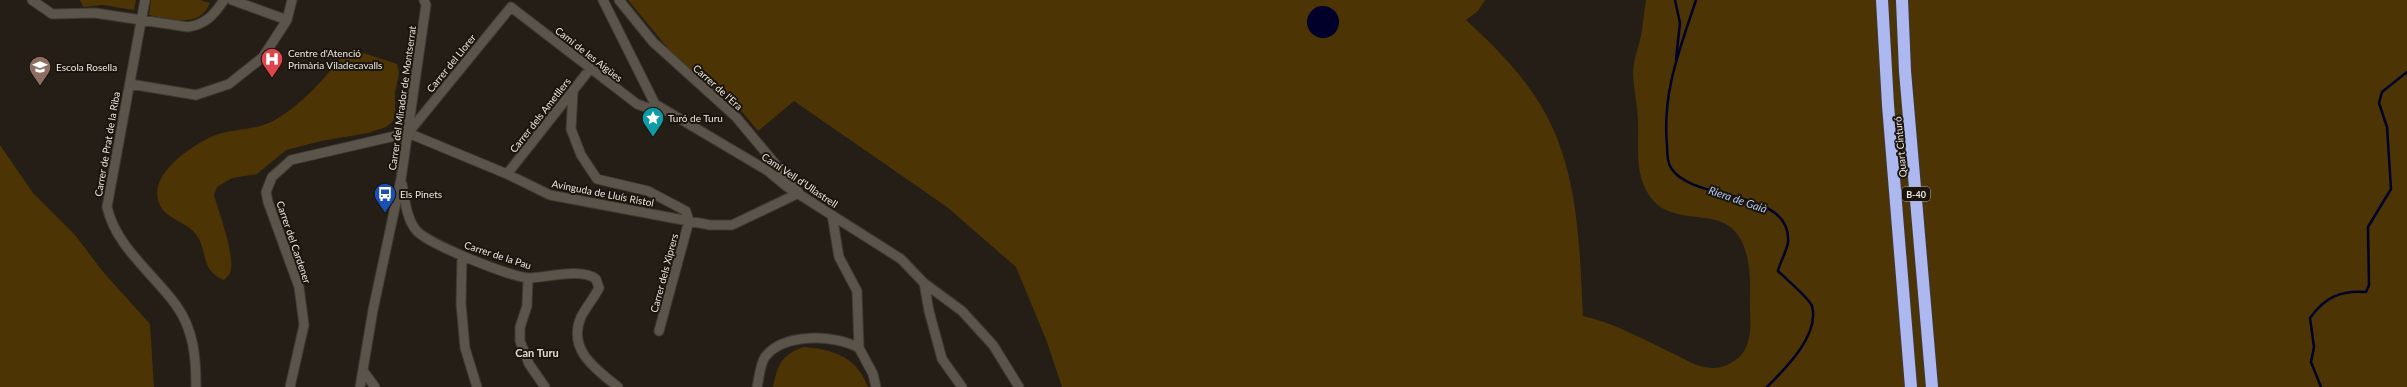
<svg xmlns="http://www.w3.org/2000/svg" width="2407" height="387" font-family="Lato,sans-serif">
	<rect width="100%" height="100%" fill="#241e16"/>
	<path fill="#4c3405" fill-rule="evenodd" d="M80,0H136L134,10L103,5L83,7Z
		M151,0H200L210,3C200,29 170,19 149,15Z
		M628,0H1485L1478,11L1466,20C1501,52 1535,87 1554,131C1579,188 1580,255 1583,316C1614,323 1643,339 1672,353C1685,359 1696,367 1711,368C1723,369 1738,361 1744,351C1754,334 1749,316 1750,298C1754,173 1673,248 1645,188C1635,166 1639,145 1638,123C1638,106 1633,88 1633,71C1634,59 1638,48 1641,36C1643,24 1644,12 1646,0H2407V387H1062L1047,342L1016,267L947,207L794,101L758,131L733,101L681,64ZM1324,6L1335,11C1339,24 1341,37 1322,38L1310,13L1316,7Z
		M346,51H357L397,64L399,73L395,92V112L393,121L386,127L368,133L321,141L286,150L257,174L232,178L217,187L214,195C219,213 236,256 230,273C229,275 226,278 224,280C198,269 210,250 194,232C184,221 164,218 159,203C148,174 191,146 213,136C232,128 256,131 275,120C304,103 326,77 346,51Z
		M0,145L33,193L75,235L104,273L150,324L154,387H0Z
		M803,347C833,349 857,357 868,387H773C778,364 781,356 803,347Z"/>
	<path fill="#00002a" d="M1307 22a16 16 0 1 1 32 0a16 16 0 1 1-32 0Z"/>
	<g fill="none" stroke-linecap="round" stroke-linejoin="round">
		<path stroke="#00002a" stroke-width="2.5" d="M1675,0L1680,23L1676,59
			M1696,0C1680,49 1662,92 1667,145C1667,151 1667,162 1671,168C1693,203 1792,188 1788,242C1787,251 1780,262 1778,271C1785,278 1809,298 1812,306C1820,335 1785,369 1767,387
			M2321,387L2311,362L2314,347L2310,318C2325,297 2341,290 2366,292L2369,285L2368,227L2391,189L2387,127L2379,103L2382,92L2407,72"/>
		<g stroke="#3e3934" stroke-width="11">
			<path id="street" d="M32,0L52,14L95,13L188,27C206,24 214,15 224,0
				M145,0L107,207C116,247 153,273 176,305C194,330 196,358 196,387
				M232,0L287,20
				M603,0L655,104L768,171L786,186L901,259L924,283L962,311L993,345L1019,387
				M619,0L653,42L736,117L797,190
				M130,84L196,95L229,84L263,57L287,20L292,0
				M573,92L571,129L581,155L597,179L648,191L686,211L689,221L659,331
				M408,133L507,174L550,195L710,225H732L799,193
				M408,133L511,7L637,104L651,109L655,104
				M507,174L590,69
				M402,184C405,199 406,218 416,230C427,244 513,278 530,278C548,277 582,268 596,279L599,288C594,298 586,307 581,317C567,350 596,369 618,387
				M832,215L839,257L857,291L859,348L873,374L876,387
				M462,256L461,304L465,348L477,387
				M528,278L527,306L520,327V341L529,364L545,387
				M924,283L929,311L942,359L962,387
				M364,372L375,387
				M290,387L304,325L299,287L268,202L266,192L272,177L291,160L408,133
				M360,387L373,310L401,179L426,5L424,0
				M757,387C759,379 760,364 765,357C783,333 834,334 859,348"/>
		</g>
		<g stroke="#3e3934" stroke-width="14">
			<path id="highway" d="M1882,0L1888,105L1911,387
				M1902,0L1905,71L1932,387"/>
		</g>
		<use href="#street" stroke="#5a544a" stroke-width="9"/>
		<use href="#highway" stroke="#adb7f0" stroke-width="12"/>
	</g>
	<defs>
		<g id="hospital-pin" transform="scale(1.15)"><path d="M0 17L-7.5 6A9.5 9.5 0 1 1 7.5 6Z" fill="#e0444e" stroke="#1b150d"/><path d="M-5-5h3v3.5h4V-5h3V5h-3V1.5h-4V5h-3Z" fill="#fff"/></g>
		<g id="school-pin" transform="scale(1.15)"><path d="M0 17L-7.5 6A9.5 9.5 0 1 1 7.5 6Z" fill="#8d6e63" stroke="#1b150d"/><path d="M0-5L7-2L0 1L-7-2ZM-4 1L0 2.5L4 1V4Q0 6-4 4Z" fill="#fff"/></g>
		<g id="sight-pin" transform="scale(1.15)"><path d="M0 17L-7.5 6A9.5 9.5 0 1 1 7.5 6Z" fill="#0f9aa8" stroke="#1b150d"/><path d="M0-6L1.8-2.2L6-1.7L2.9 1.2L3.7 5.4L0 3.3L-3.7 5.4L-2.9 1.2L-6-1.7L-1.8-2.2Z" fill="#fff"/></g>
		<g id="bus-pin" transform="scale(1.15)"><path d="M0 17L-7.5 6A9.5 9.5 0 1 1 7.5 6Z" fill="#1a4fb4" stroke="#1b150d"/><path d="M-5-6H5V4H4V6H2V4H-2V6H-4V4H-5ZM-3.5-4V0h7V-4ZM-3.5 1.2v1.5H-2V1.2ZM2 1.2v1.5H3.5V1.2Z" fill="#fff"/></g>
	</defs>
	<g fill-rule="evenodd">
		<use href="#hospital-pin" x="272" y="59"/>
		<use href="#school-pin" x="40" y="67"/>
		<use href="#sight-pin" x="653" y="118"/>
		<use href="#bus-pin" x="385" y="194"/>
	</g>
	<g text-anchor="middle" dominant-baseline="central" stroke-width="4" stroke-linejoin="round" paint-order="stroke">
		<rect fill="#1b150d" stroke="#ada9a2" stroke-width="1" x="1902" y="187" width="28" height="14" rx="3"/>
		<g font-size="9" font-weight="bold" fill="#ece8e2">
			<text x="1916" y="194">B-40</text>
		</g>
		<g font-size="10" fill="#ece8e2" stroke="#1b150d" text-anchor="start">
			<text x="288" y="53">Centre d'Atenció<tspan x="288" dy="12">Primària Viladecavalls</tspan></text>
			<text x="56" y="67">Escola Rosella</text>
			<text x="668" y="118">Turó de Turu</text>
			<text x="400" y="194">Els Pinets</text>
		</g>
		<g font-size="10" fill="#ece8e2" stroke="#1b150d">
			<text transform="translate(589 54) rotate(38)">Camí de les Aigües</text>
			<text transform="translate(451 63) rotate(-51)">Carrer del Llorer</text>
			<text transform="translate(718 87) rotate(42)">Carrer de l'Era</text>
			<text transform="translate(402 98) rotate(-82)">Carrer del Mirador de Montserrat</text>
			<text transform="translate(540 115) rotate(-52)">Carrer dels Ametllers</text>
			<text transform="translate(107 144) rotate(-80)">Carrer de Prat de la Riba</text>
			<text transform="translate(1900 147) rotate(-95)">Quart Cinturó</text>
			<text transform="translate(800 180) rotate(34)">Camí Vell d'Ullastrell</text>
			<text transform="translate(603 193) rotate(11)">Avinguda de Lluís Ristol</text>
			<text transform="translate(294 242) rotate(71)">Carrer del Cardener</text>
			<text transform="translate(498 255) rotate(18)">Carrer de la Pau</text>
			<text transform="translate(664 273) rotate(-75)">Carrer dels Xiprers</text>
		</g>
		<g font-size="11" font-style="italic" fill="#b2cafa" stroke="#1b150d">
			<text transform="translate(1738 199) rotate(19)">Riera de Gaià</text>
		</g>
		<g font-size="11" font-weight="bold" fill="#e4dcd0" stroke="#1b150d">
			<text x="537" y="352">Can Turu</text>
		</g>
	</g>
</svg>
